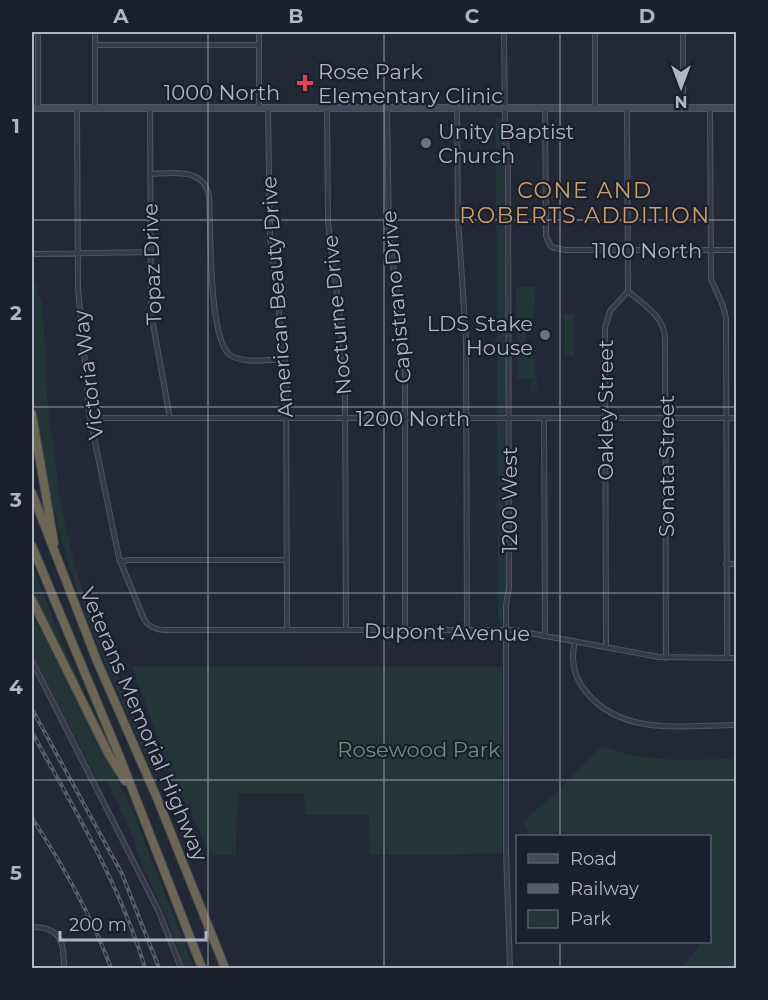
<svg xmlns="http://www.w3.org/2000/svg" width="768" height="1000" font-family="Montserrat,sans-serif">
	<rect width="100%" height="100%" fill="#222836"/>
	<path fill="#243538" d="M496,118H501L505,166L506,398L504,411L507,592L504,602L503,623H498Z
		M32,272L43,307L47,399L61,504L74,562L84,594L156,767L151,769C129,716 104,663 84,609C62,547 45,483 36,418C29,370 32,321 32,272Z
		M516,287H536L533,318L526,320V350L533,352L538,391H531L532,378H517Z
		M563,314H574V356L564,353Z
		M32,564L62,643L84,692L81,693L32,590Z
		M32,611L33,618L44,635L115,774L134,815L194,968H184L169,924L141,863L132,835L108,782L96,778L32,656Z
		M132,666L502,667V854L370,855L369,815H305L304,793H237L236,855H211L166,761Z
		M602,746C645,764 691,759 736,759V968H680L699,947L701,942H710V836H529L523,821L556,793Z"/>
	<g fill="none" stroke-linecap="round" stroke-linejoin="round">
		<g stroke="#4f5562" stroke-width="6">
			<path id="street" d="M38,32V108
				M95,32V108
				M259,32V108
				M504,32L505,129L508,166L509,588L506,605V851L510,968
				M683,32V108
				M95,45H259
				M77,108L78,288L90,418L119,558L143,617C147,626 154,629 164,630H513L659,657L736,658
				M150,108L151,313L170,418
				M268,108L270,237L286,372L287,630
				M387,108L389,234L401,325L405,376V630
				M545,108L546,236L551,247L565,250H736
				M595,108V32
				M710,108L711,279L723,306L726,318L727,658
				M327,109L328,222L343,343L345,385L346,630
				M457,109L458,218L466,340L467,630
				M150,174C172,173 204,167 209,196C211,225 208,339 230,355C244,364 270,360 285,359
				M36,254L151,252
				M628,291C643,305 662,314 665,336L666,658
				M90,418H736
				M544,418L545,635
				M120,562L129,560H287
				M726,564H736
				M575,641C570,661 574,678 587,693C623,737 687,725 736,725
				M606,647L605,328L610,311L628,291L627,108
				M32,661L159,912L181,968
				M32,927C62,927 64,943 64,968"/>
		</g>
		<g stroke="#4f5562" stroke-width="8">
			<path id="secondary" d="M32,108H736"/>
		</g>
		<g stroke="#3f4552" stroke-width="10">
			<path id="highway" d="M32,414L54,543
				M32,493L97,661L157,798L225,968
				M32,546L119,755L202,968
				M32,600L108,753L125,781"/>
		</g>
		<use href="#street" stroke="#353a47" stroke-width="4"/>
		<use href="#secondary" stroke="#43495a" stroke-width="6"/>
		<use href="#highway" stroke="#6d6652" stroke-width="8"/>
		<g stroke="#575d6e" stroke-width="4">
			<path id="rail" d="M32,709L122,874L159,968
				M32,732C74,809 120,884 145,968
				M32,818C63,865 91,915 111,968"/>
		</g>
		<use href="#rail" stroke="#1a1f2c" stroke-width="1.5" stroke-dasharray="4.5" stroke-linecap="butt"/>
	</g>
	<path fill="none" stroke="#afb5c4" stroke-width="1.5" stroke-opacity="0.55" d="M208,32V968M384,32V968M560,32V836M32,220H736M32,407H736M32,593H736M32,780H736M560,942V968"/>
	<path fill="#e0444e" stroke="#1a1f2c" stroke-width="2" d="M302 74h6v6h6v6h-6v6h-6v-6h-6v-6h6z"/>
	<g fill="#6b7280" stroke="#1a1f2c" stroke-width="2">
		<circle cx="426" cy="143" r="6"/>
		<circle cx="545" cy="335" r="6"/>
	</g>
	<g text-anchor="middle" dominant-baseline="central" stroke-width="4.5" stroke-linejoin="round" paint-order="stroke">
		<g font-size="21" fill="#afb5c4" stroke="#1a1f2c" text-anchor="start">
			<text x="318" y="71">Rose Park<tspan x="318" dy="24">Elementary Clinic</tspan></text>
			<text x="438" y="131">Unity Baptist<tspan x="438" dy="24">Church</tspan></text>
			<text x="533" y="323" text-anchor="end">LDS Stake<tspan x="533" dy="24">House</tspan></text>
		</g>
		<g font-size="21" fill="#afb5c4" stroke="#1a1f2c">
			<text x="222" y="92">1000 North</text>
			<text x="647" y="250">1100 North</text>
			<text transform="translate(152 264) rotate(-92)">Topaz Drive</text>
			<text transform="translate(277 297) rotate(-94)">American Beauty Drive</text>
			<text transform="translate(396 297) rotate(-95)">Capistrano Drive</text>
			<text transform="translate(337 315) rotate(-95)">Nocturne Drive</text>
			<text transform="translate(88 375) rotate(-97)">Victoria Way</text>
			<text transform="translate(605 410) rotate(-90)">Oakley Street</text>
			<text x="413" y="418">1200 North</text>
			<text transform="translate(666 466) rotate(-90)">Sonata Street</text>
			<text transform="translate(509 500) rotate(-90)">1200 West</text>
			<text transform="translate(447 632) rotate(1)">Dupont Avenue</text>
			<text transform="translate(144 724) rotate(67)">Veterans Memorial Highway</text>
		</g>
		<g font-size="21" fill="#689377" stroke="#1a1f2c">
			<text x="419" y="749">Rosewood Park</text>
		</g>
		<g font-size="22" letter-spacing="1.5" fill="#cc9e61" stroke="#1a1f2c">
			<text x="585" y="190">CONE AND<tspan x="585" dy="25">ROBERTS ADDITION</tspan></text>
		</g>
	</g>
	<rect width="768" height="1000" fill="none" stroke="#1a1f2c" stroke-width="66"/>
	<rect x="516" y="835" width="195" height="108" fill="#1a1f2c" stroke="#565b69" stroke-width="1.5"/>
	<rect x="528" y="854" width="30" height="9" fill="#43495a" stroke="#565b69" stroke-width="1.5"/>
	<text x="570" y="865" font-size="18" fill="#afb5c4">Road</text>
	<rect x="528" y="884" width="30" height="9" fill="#575d6e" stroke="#565b69" stroke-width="1.5"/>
	<text x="570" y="895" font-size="18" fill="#afb5c4">Railway</text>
	<rect x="528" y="910" width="30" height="18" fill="#243538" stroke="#565b69" stroke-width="1.5"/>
	<text x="570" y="925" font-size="18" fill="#afb5c4">Park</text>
	<g transform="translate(681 87) rotate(180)" stroke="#1a1f2c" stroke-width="4.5" paint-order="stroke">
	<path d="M0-4.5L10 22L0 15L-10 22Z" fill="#afb5c4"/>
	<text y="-9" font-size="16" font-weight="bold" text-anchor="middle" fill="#afb5c4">N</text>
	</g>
	<path d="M60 931v9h146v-9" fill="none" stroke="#afb5c4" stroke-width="3"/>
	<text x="69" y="931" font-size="18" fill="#afb5c4" stroke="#1a1f2c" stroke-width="4.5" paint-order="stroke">200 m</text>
	<rect x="33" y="33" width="702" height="934" fill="none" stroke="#afb5c4" stroke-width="2"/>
	<g font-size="20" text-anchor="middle" font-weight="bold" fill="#afb5c4">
		<text x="121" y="23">A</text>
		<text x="296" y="23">B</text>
		<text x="472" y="23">C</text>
		<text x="647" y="23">D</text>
		<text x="16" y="133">1</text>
		<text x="16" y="320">2</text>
		<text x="16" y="507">3</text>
		<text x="16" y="694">4</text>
		<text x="16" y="880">5</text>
	</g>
</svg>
